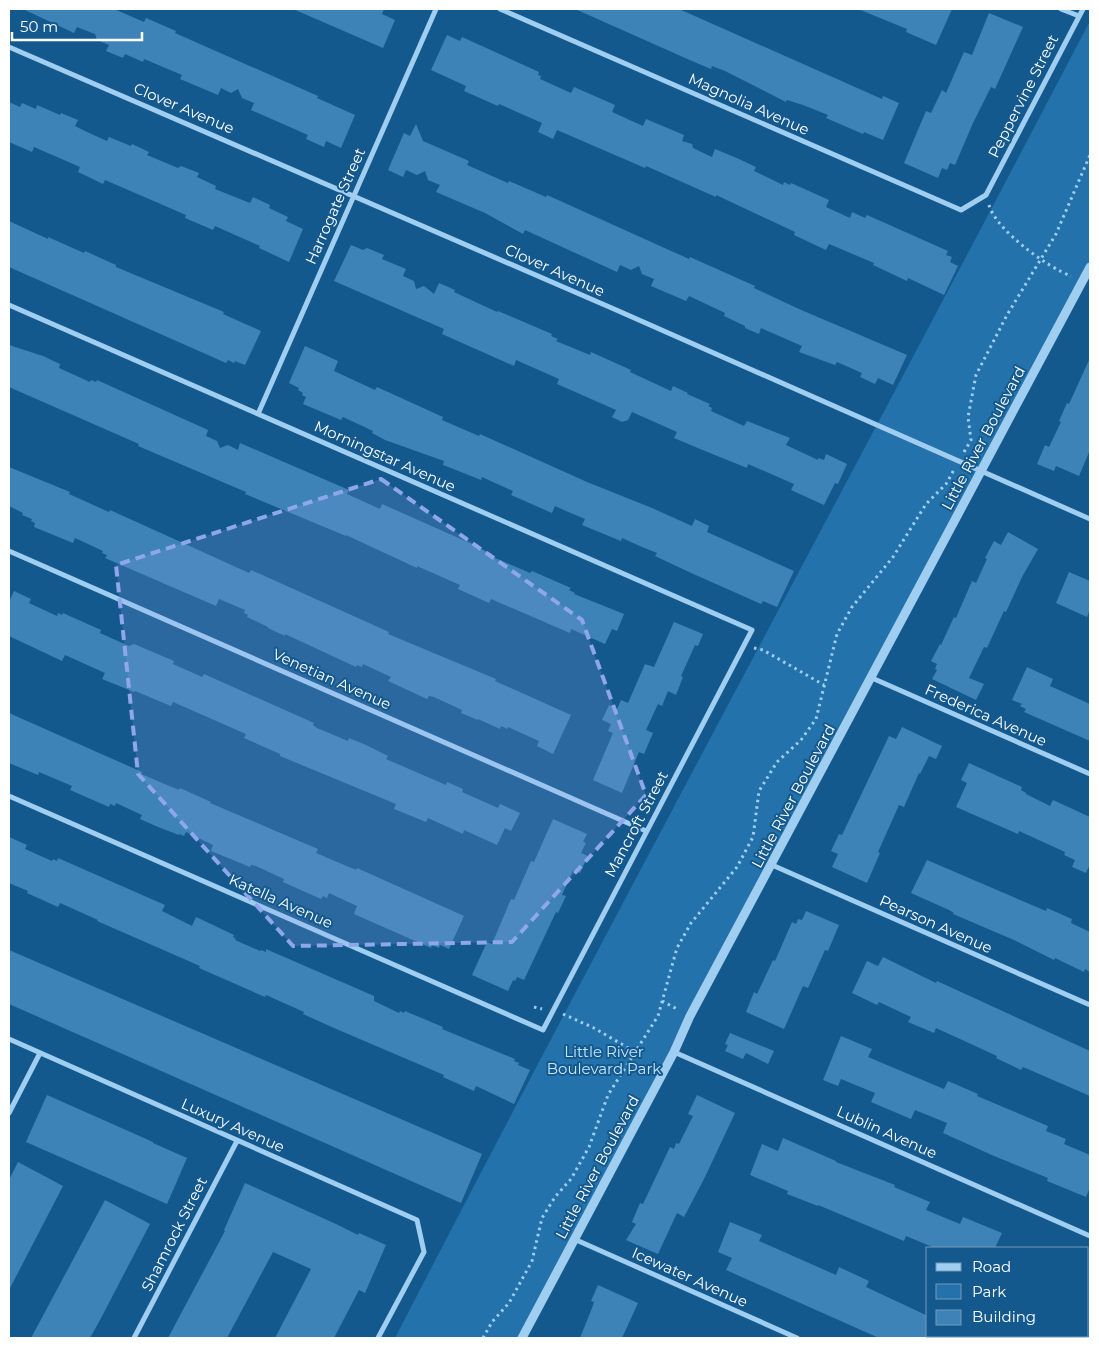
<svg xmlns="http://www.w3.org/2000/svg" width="1099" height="1347" font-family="Montserrat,sans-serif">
	<rect width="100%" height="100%" fill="#14598e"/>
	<path fill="#2472ab" d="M1090,21V267L522,1338H395C623,897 860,461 1090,21Z"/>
	<path fill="#3d83b7" d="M23,9H114L144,22L146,18L176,31L175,33L318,96L317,98L355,115L341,148L326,141L324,147L306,139L308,135L251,110L254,103L242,98L238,89L231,93L221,88L218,95L180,79L182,75L144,59L143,62L125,54L123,58L106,51L109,45L97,40L95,34L77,27L74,33Z
		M293,9H384L382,14L395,20L383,48Z
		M575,9H679L882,99L883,96L899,103L883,140L864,132L863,134L826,118L828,115L803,105L787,100L786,102L725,71L712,66L711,69L692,61Z
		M858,9H952L936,45L906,32L907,29Z
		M989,13L1023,27L995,89L991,87L973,123L955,165L950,163L947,170L942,168L938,178L904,163L926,111L931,113L942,90L946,93L964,52L972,55Z
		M447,35L460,41L462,37L539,72L538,75L541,76L540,79L571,93L574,87L615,105L612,112L643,126L646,119L684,135L682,141L692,144L693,148L712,157L715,149L739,159L756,167L754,171L783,185L784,182L790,185L791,183L829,200L826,207L850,218L852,212L865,218L867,215L948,251L946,255L952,257L950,262L958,266L944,295L908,278L907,281L873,265L874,263L829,244L826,250L794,235L795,232L716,195V197L646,166L645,168L557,130L553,139L538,132L542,123L499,104L498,106L464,91L466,86L431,70Z
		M9,102L20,107L22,103L36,109L37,105L60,115L61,113L78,120L75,126L87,132L107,141L109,137L131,146L132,144L149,152L147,155L178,168L181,166L199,173L197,177L216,186L215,189L250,203L253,197L270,205L269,208L288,217L286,221L303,229L289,262L259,248L260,246L215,226L213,230L185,218L186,215L105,180L103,184L78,172L80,167L34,147L32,152L9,142Z
		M416,124L423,141L469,161L467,165L508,183L509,181L546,197L547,195L689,259L690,257L755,286L754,288L799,309L907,355L893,385L878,378L875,384L860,377L862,373L837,362L835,365L799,352L802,346L761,328L759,334L745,328V326L724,316L725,313L689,296L686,301L651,286L654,279L642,274L639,266L631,270L620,265L617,272L525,230L523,234L485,213L436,192L440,185L428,180L425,171L417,175L406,170L403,177L388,170L404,133L410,136Z
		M9,221L48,239V237L84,253L85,251L116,265V267L224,312L223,314L261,331L245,365L235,361L234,363L228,360L226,363L9,267Z
		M351,245L363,250L367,248L384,255L382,259L406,269L403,276L414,281L416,289L424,286L434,294L439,283L455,290L454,292L497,312L498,311L552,334L551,336L558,339L556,341L590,355L591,352L631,370L630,372L671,391L673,386L688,393L687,394L710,404L708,406L712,408L711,411L744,426L747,421L790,438L786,445L818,460V458L824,460L826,454L847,464L838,484L835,483L824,505L791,490L794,484L748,464L747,468L705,451L674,438L677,432L632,412L628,420L622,422L612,417L616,410L557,384L559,379L516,360L514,366L442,334L444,329L334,281Z
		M9,345L43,356L60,364L59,368L90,382L91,380L96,382L97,380L208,430L206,436L217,441L220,448L228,445L238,450L240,443L349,490L347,494L380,509L382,504L472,544L493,555V557L530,573L532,571L571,588L569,590L575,593L574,594L624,614L617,631L612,629L605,644L571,629L570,633L491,599L489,603L458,589L460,585L417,566V568L346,535V536L245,494L246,492L138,446L139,444L9,387Z
		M305,346L338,361L334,371L375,390L377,387L443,417L442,420L479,436L480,434L587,482L652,508L692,526L695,519L709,526L707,532L794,571L777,607L763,601L761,604L689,572L655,556L657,553L642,547L622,538L621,541L582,525L585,519L566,511L555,506L552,513L511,495L513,491L482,477L481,480L461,472L443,465L444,461L385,440L372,433L373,431L343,417L341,420L303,404L306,397L302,395L303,393L298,390L299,388L289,383Z
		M1090,358V450L1079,476L1056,466L1054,471L1037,464L1045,445L1049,447L1061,422L1059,421L1067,403L1069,404Z
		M9,467L70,492L69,494L109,512L110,510L141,524L249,573L251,570L389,632L388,634L496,679L495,681L571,715L553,754L537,746L539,741L508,727L507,729L501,726L500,729L478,719V720L461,713L462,710L434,697L429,696L427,699L388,681L391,677L363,664L362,667L357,665L356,667L285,634V636L268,628V627L247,617L248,615L244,613L245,610L219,599L216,606L105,558L107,555L102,553L103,551L75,538L73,543L34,527L35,523L31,521L32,519L22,515L23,513L9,506Z
		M1008,532L1038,549L1022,577L1006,612L1004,611L987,648L984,647L969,678L984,684L976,700L932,679L937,670L935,669L937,664L931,661L940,644L941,645L954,617L956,618L972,581L976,583L987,559L985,558L994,541L1001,545Z
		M1069,572L1090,581V609L1087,617L1056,603Z
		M14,591L31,599L29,603L57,616L58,613L62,615L63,613L101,630L100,633L129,646L134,644L174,661L173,664L202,677L204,674L314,723L313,725L317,728L348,741L349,738L366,745L388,756L386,759L446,785L447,782L463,789L462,792L498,808L500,804L520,813L511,831L505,828L497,845L464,830L463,834L428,818L426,822L394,809L396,804L280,756V754L244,738L246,734L173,702L171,706L135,691L134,692L102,679L105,673L65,655L62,661L9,636V602Z
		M674,622L703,634L698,646L695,645L681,676L683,677L676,695L668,691L662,706L658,704L646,730L653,733L644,754L639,752L622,793L593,780L613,733L608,731L611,724L602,720L609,705L617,709L621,700L628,703L645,664L654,667Z
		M1027,667L1053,679L1050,686L1090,704V741L1024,712L1026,709L1020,706L1022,704L1012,700Z
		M9,713L142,772L141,774L179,790L180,788L211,802L210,803L318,849L316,853L356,870L357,868L464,916L449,949L440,945L439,948L432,945L431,948L354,914L357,906L329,893L327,898L323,896L321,899L283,882L284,879L256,866L251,865L250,867L211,851L213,845L186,832L184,836L179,834V835L158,827L140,819L142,815L116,803L115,806L110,804L109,807L70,790L72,786L39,772L38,775L9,763Z
		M902,727L942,746L936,759L929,756L920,774L919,773L904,807L899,805L878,852L880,853L867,883L832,867L838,854L831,851L839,834L842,835L889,736L896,739Z
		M969,763L1022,787L1021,790L1026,793V794L1050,806L1053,800L1090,817V864L1086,873L1072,867L1075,860L1064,855L1065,852L1019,831L1018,834L956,807L967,783L961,780Z
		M553,819L587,834L583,842L586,843L581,853L588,856L580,873L573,870L562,895L566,896L558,913L556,912L524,980L517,977L515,981L513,980L508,991L472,975L487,942L492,944L511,899L514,900L531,861L534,862Z
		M9,837L27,845L25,849L52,861L53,859L57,861L58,858L165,905L162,911L192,926L196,917L234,935L233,937L236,939L235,940L260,951L261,950L266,952V949L374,996V1001L399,1013L400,1011L404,1013L405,1011L443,1027L442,1029L515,1059L514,1061L519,1063L518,1065L530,1070L514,1104L476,1086L474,1091L443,1077L444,1075L334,1028L303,1014L304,1012L266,995L265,997L199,968L200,966L97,921L98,920L60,903L58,907L27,893L28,891L9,883Z
		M927,860L1046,911L1047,908L1072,919L1071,923L1090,932V972L1085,969L1084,972L1055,958L1054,960L1014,940L953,914L954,913L949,910L911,893Z
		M806,911L839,925L828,951L825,950L808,988L803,986L784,1029L746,1012L754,992L757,994L773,960L775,961L792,922L796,924L798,919L802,920Z
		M9,950L482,1154L461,1203L9,1004Z
		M883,957L936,983L937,981L1090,1051V1096L1023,1067L1021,1070L996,1058L997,1056L936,1028L934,1033L908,1022L911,1017L879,1002L877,1005L852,993L867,961L878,966Z
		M730,1033L774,1051L768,1064L746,1053L743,1059L725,1051L728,1045L725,1044Z
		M841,1036L872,1049L868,1057L944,1089L948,1081L978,1094L977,1096L1048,1126L1046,1131L1066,1139L1064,1144L1090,1155V1187L1086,1197L1047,1181L1048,1178L994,1156L943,1133L947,1123L915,1110L911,1119L871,1102L875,1093L841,1079L838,1086L823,1080Z
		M47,1095L153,1142V1143L187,1158L167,1204L26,1142Z
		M697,1095L735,1113L705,1177L684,1217L677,1213L658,1254L626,1240L636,1224L632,1222L640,1203L643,1204L670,1147L674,1149L676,1143L679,1144L693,1116L688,1114Z
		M783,1138L836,1161V1162L895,1185L894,1187L930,1202L926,1210L960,1224L963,1217L1002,1233L995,1248H935L906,1236L904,1241L818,1205V1206L787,1194L788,1191L750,1175L762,1144L778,1151Z
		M18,1162L63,1186L9,1290V1180Z
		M245,1183L336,1224L358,1235L359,1233L386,1245L365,1293L359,1290L334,1338H275L311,1269L273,1252L227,1338H168L225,1231L224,1230Z
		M105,1200L150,1224L100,1320L90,1338H31Z
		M730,1222L762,1235L759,1241L836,1275L839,1267L869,1281L866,1287L928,1316V1338H879L726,1270L732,1258L718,1252Z
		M598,1285L638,1303L622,1338H580L592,1308L594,1302L591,1301Z"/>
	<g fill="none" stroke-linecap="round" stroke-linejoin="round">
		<path stroke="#9fcef0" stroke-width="3" stroke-dasharray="2.5 4" stroke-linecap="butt" d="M989,205C996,230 1047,267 1071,276
			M964,452L971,440L968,417L976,375L1007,315L1056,234L1090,155
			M754,648L763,650L824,685
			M662,1001L679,1010
			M534,1007L542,1009
			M563,1014L594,1028L635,1052
			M483,1338L492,1322L509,1303L532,1261L542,1218L555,1197L571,1179L589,1147L608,1095L658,1016L677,948L691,923L737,867L753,837L759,791L777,762L801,740L816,719L837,634L852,607L893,557L926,504L946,484L955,468"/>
		<path stroke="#9fcef0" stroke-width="5" d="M500,9L961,210L986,195L1083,9
			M1061,9L1079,16
			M9,47C370,202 731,359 1090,519
			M9,305L752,630L543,1030L9,796
			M258,414L436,9
			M9,551L646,831
			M872,678L1090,774
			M772,865L1090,1005
			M9,1039L417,1220L424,1252L378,1338
			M674,1052L1090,1236
			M9,1113L40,1053
			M574,1239L797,1338
			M134,1338L237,1141"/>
		<path stroke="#9fcef0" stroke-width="9" d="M522,1338L674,1052L690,1016L1090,267"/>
	</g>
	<path fill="#8ea6ec" fill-opacity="0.2" stroke="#8ea6ec" stroke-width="4" stroke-dasharray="10 6" stroke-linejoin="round" d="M381,479L582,620L646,795L512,942L293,946L138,774L116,565Z"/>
	<g text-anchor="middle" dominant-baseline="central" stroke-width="4" stroke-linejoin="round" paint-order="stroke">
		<g font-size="15" fill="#fff" stroke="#14598e">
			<text transform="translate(1023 96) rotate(-63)">Peppervine Street</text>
			<text transform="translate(749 104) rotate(24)">Magnolia Avenue</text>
			<text transform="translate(184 108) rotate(23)">Clover Avenue</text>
			<text transform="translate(335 206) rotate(-66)">Harrogate Street</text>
			<text transform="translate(555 270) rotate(24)">Clover Avenue</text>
			<text transform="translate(983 438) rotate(-62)">Little River Boulevard</text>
			<text transform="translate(385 456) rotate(24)">Morningstar Avenue</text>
			<text transform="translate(332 679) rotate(24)">Venetian Avenue</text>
			<text transform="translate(986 715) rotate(24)">Frederica Avenue</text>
			<text transform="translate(793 796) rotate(-62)">Little River Boulevard</text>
			<text transform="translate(636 824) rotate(-62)">Mancroft Street</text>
			<text transform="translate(281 901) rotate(24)">Katella Avenue</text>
			<text transform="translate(936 924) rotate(24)">Pearson Avenue</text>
			<text transform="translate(233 1125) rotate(24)">Luxury Avenue</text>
			<text transform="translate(887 1132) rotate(24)">Lublin Avenue</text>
			<text transform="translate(597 1167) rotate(-62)">Little River Boulevard</text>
			<text transform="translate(174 1234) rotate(-63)">Shamrock Street</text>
			<text transform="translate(690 1277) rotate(24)">Icewater Avenue</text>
		</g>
		<g font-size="15" fill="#c6e5fc" stroke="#14598e">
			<text x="604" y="1051">Little River<tspan x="604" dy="17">Boulevard Park</tspan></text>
		</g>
	</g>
	<rect width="1099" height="1347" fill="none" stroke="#ffffff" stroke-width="20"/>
	<rect x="926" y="1247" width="162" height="90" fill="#14598e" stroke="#729bbb"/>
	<rect x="936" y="1263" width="25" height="8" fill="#9fcef0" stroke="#729bbb"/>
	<text x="972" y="1272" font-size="15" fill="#ffffff">Road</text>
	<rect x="936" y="1284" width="25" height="15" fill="#2472ab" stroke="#729bbb"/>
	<text x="972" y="1297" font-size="15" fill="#ffffff">Park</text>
	<rect x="936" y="1310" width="25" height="15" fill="#3d83b7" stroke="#729bbb"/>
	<text x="972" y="1322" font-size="15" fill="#ffffff">Building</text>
	<path d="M12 32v8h130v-8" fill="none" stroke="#ffffff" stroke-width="2.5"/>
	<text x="20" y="32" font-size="15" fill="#ffffff" stroke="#14598e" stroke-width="4" paint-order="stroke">50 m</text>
</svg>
